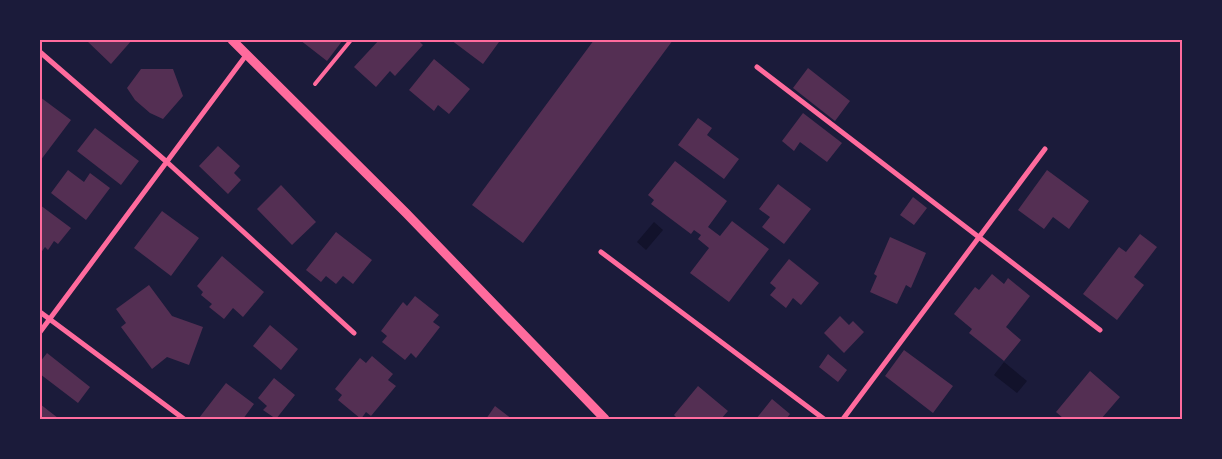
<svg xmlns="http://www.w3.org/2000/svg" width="1222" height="459" font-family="Roboto,sans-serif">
	<rect width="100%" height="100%" fill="#1b1b3a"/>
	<path fill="#12122b" d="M654,222L663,230L646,250L637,242Z
		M1004,362L1027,381L1017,393L994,375Z"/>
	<path fill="#542f53" d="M86,40H132L111,64Z
		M300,40H343L327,61Z
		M379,40H418L423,45L395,76L390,71L376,87L354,67Z
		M451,40H496L499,42L483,64Z
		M594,40H673L523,243L472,205Z
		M434,59L470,89L449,114L438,105L434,111L409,90Z
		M808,68L850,101L835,121L793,88Z
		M141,69H173L183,96L163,119L150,113L135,100L127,88Z
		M40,97L71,120L40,161Z
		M803,113L842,143L827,162L800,142L794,151L782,141Z
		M698,118L712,128L707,135L739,159L724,179L678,145Z
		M95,128L139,161L121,185L77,151Z
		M218,146L240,166L234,173L241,180L228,194L199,166Z
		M675,161L727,201L708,227L720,236L732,221L769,249L729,302L690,273L709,248L698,239L701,235L694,230L691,234L651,204L654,200L648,195Z
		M68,170L84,182L90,173L110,188L86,220L51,193Z
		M1047,170L1089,201L1069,229L1053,217L1044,229L1018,210Z
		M778,184L811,209L784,244L762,227L770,217L759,209Z
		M281,185L316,222L292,245L257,209Z
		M913,197L927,208L914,225L900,215Z
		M40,205L71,228L58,244L54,241L48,250L45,247L40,254Z
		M162,211L199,238L171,276L134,248Z
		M336,232L372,260L353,284L343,276L336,284L326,276L321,282L306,270Z
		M1140,234L1157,247L1134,277L1144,285L1117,320L1083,294L1119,247L1126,252Z
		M890,237L926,253L911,288L906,285L897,304L870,292L877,276L874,274Z
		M222,256L264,292L243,317L233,308L224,319L209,307L212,304L201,295L203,292L197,286Z
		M789,259L819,283L801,305L793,298L786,308L770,295L776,288L770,283Z
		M992,274L1004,284L1008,278L1030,296L1006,327L1021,340L1004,361L969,333L972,329L954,314L975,287L979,290Z
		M149,285L172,316L203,327L189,365L167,357L152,369L121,327L126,323L116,309Z
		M415,296L439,315L433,322L440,327L416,358L411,353L405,360L382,342L387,336L381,331L403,302L407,306Z
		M840,316L849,325L853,321L864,332L844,353L824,333Z
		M270,325L298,349L281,370L253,346Z
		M904,350L953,386L933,413L885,376Z
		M47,353L90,387L78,403L40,374V362Z
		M828,354L847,370L838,382L819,367Z
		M372,356L393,374L388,380L396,386L371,416L366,412L361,419L338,400L342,395L335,389L360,358L366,363Z
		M1090,371L1120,397L1101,419H1064L1056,412Z
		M274,378L295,395L276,419L263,410L267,406L258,398Z
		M226,383L254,404L243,419H201L199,418Z
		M698,386L728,411L721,419H678L674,415Z
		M772,399L790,414L786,419H756Z
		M40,404L58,418L57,419H40Z
		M495,406L512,419H486Z"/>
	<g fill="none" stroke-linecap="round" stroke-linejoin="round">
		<path stroke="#ff6b9d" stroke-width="4" d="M315,84L351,40"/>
		<path stroke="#ff6b9d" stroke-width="5" d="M40,52L168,163L354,333
			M757,67L1100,330
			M601,252L824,419
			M40,312L184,419
			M40,332L247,54
			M843,419L1045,149"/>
		<path stroke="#ff6b9d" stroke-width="9" d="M232,40L406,213L605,419"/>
	</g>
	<rect width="1222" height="459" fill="none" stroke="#1b1b3a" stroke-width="82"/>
	<rect x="41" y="41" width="1140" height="377" fill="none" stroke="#ff6b9d" stroke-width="2"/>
</svg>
